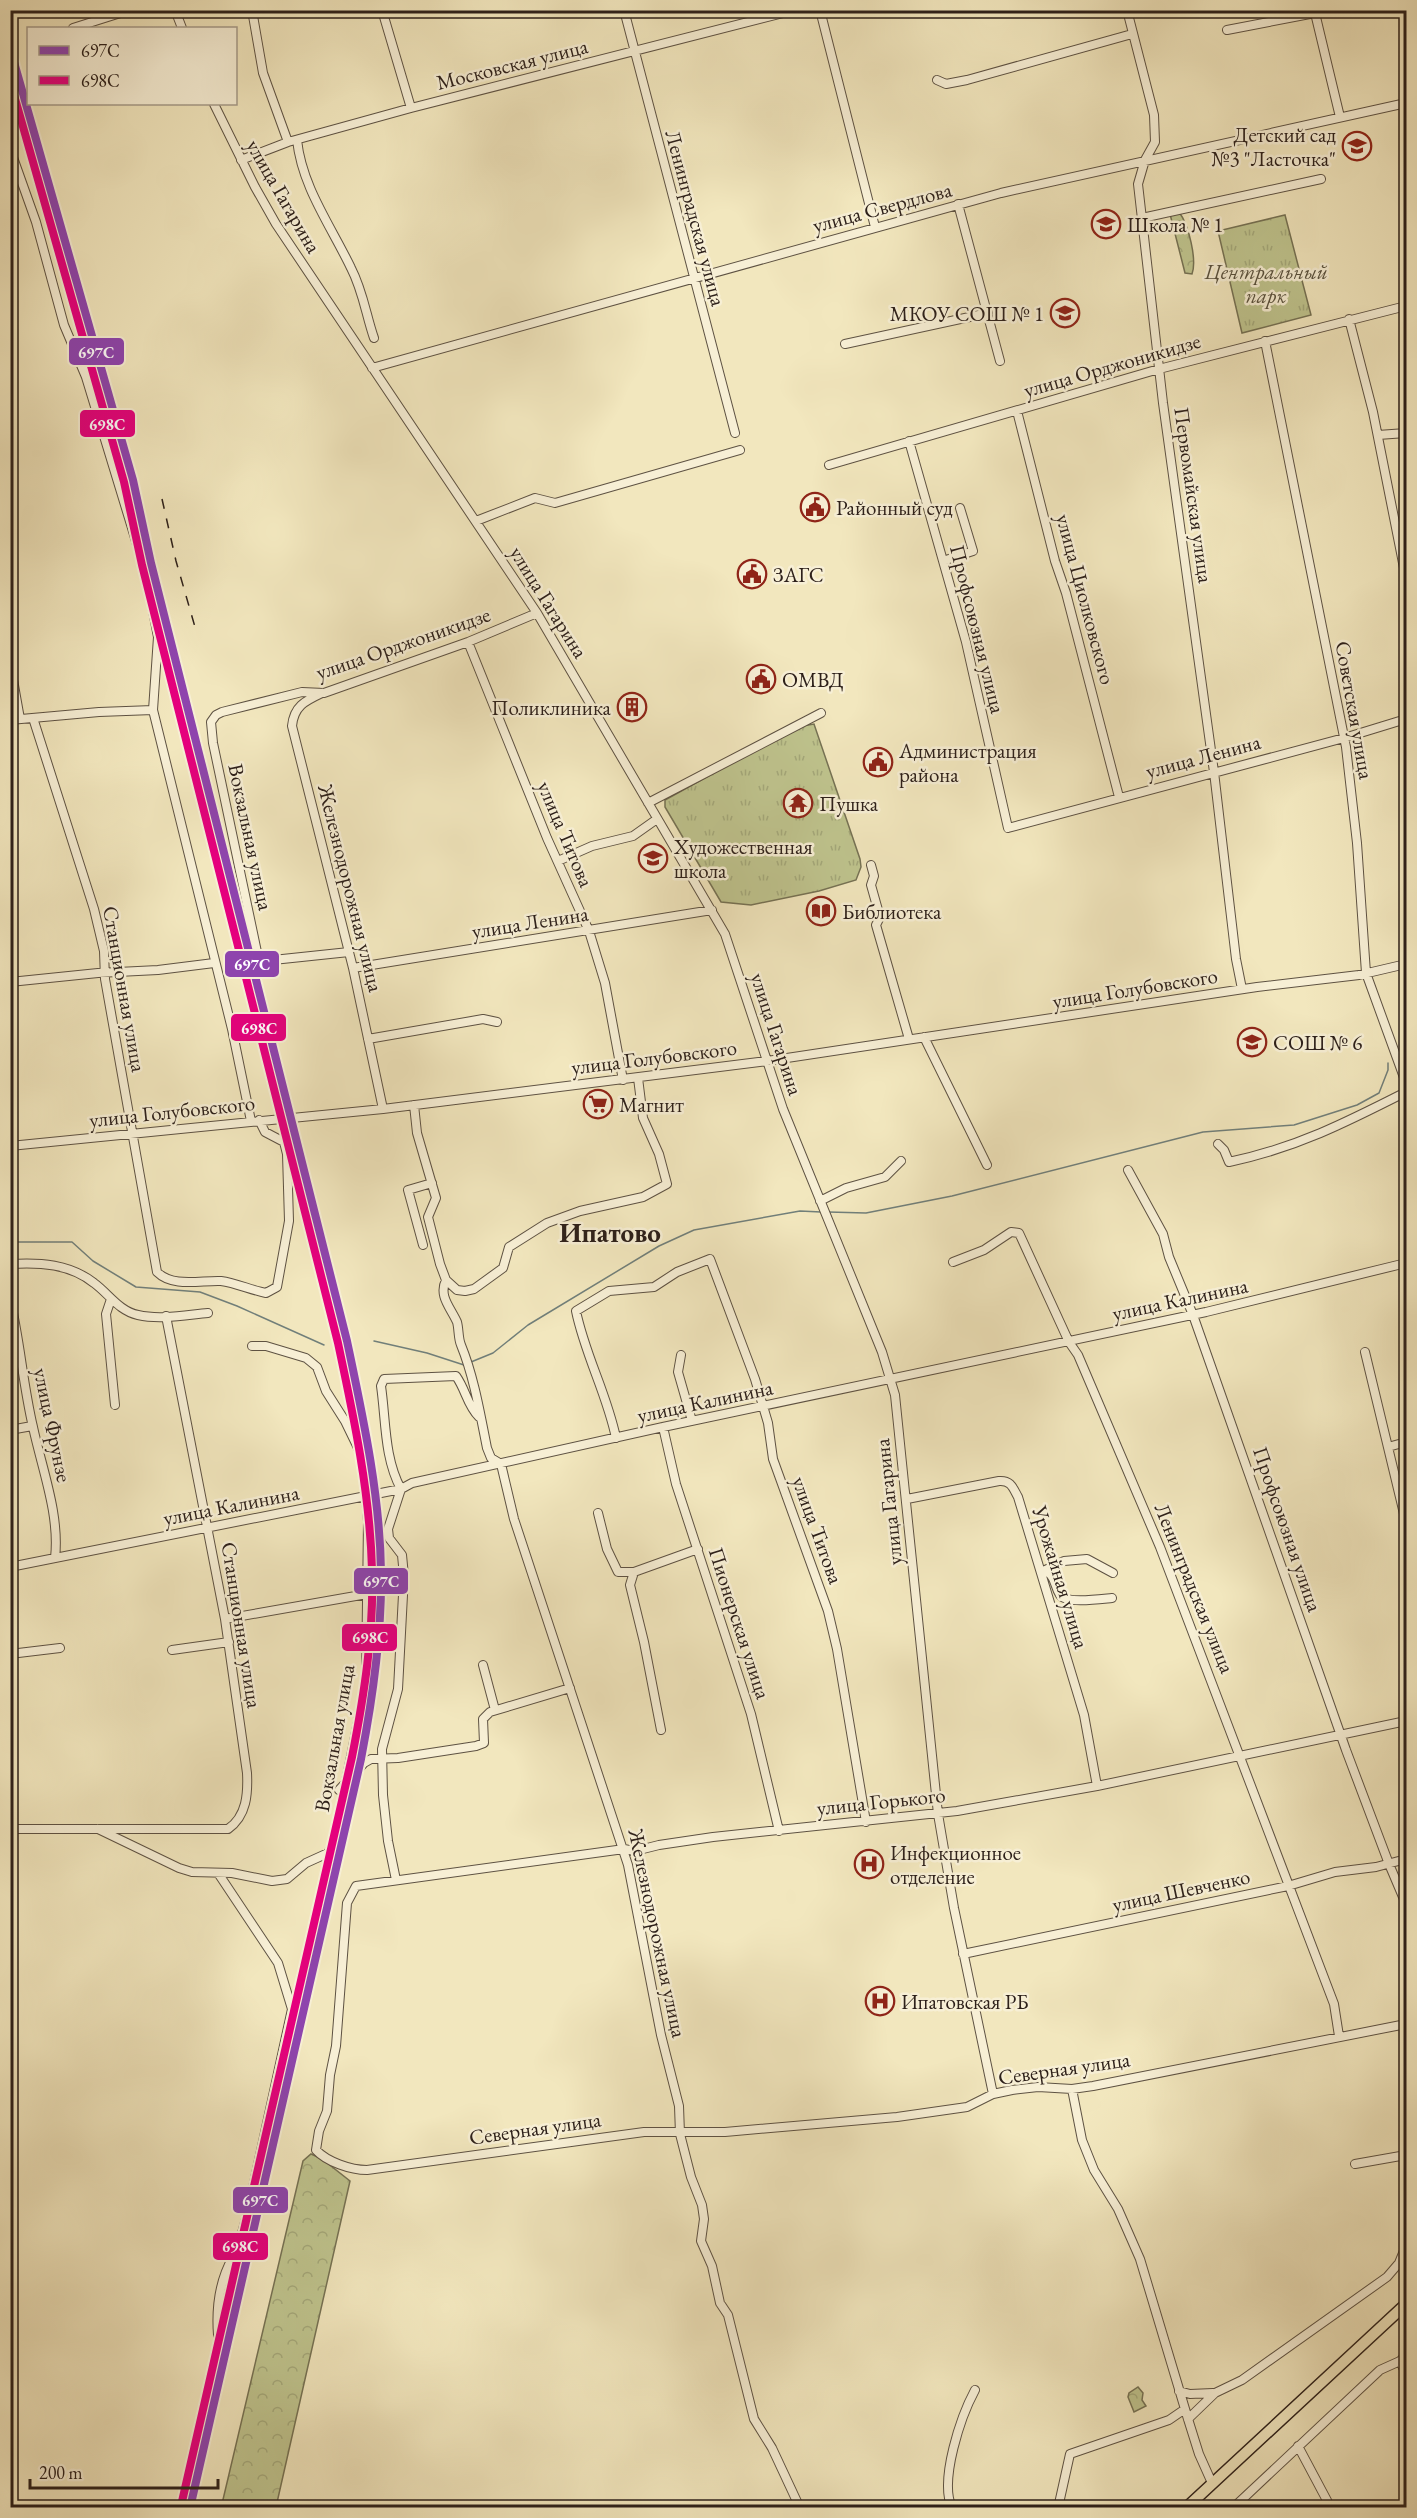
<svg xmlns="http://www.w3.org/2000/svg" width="1417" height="2518" font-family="'EB Garamond',serif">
	<defs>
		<pattern id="forest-crowns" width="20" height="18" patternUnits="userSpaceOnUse" patternTransform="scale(1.5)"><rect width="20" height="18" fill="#bfc48e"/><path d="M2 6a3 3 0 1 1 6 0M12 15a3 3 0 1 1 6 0" fill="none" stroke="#a4a87a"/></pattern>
		<pattern id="park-tufts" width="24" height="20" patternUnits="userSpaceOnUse" patternTransform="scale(1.5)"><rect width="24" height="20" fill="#bfc48e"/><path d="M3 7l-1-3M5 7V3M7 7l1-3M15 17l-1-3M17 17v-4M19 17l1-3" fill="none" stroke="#a4a87a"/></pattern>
	</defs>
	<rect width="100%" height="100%" fill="#f2e7be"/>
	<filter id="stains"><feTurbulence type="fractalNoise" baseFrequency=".00333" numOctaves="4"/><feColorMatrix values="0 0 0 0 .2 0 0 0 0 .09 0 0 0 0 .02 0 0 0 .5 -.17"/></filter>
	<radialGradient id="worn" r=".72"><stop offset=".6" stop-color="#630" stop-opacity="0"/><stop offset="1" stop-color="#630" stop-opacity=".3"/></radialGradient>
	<path fill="url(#forest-crowns)" stroke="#767254" stroke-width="1.5" d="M1179,212C1189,225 1197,260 1192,274L1185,273L1184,269L1170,214Z
		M311,2154L322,2159L350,2181L276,2507L221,2508L303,2161Z
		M1138,2387L1143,2393L1142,2400L1146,2406L1134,2412L1128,2397L1129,2393Z"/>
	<path fill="url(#park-tufts)" stroke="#767254" stroke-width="1.5" d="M1285,215L1311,315L1242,333L1218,231Z
		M810,720L808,725L814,724L860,859L861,867L856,880L819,891L751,905L721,902L665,807V800Z"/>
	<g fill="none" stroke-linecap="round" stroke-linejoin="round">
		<path stroke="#717f7a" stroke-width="1.5" d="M828,1212L866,1213L952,1196L1203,1132L1294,1125L1357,1105L1379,1093L1388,1070V1063
			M10,1242H72L93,1261L136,1287L200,1292L237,1306L324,1345
			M374,1341L427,1353L464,1365
			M471,1362L493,1353L528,1325L659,1246L694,1230L800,1211L821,1212"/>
		<g stroke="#5e5243" stroke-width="10">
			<path id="minor" d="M175,10L182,28
				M252,10L263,73L288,142
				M382,10L411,108
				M624,10L735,433
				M820,10L875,227
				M1127,10L1154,115L1155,142L1145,160L1138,184L1163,403L1214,772L1236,959L1242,989
				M73,28L130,10
				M1227,30L1315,13L1340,117
				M937,80L946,84L967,80L1132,34
				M214,104L255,187L276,224L537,613L725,934L783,1109L882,1352L895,1395L938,1814L954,1908L993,2094
				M297,140C302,187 331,226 351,268C363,291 366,315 374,338
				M10,149L36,222L64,325L86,377L146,574L158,637L153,710L232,1029L251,1121
				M241,160L288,142L411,108L795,10
				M958,204L1000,361
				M1142,218L1321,179
				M1349,319L1373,412L1406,578
				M1265,341L1346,747L1357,843L1366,973L1406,1083
				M845,344L988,313
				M372,368L1001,193L1406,103
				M1017,411L1055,561L1066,593L1119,797
				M1378,435L1406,433
				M909,441L966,642L1008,828L1344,738L1406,719
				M829,465L1159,369L1406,306
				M476,521L535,498L555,503L740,450
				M943,561L973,551L960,508
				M468,642L547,838L589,931L605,983L623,1080
				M10,663L20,719
				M322,693C305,701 294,706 292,726L353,968L383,1109
				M33,718L94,909L104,951L105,979L157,1272C173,1288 201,1280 221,1281C236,1283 251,1290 266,1293L277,1287L289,1221L287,1154L284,1142L265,1132L259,1120
				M10,720L99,712L153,710
				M648,803L821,713
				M558,861L592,846L633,836L657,819
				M871,865L874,876L871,885L880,917L876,925L909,1039
				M349,952L273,960L263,958L257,952L213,743L211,722L216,715L222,712L302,692L324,693L468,642L537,613
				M353,968L712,910
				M10,982L98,973L158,970L214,963
				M924,1037L987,1165
				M368,1039L483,1019L497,1022
				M414,1105L417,1133L436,1198L428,1217L440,1264L446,1280L457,1290L465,1291L474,1289L503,1268L509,1247L547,1223L580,1211L643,1197L667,1184L659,1154L643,1118L638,1078
				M1218,1144L1224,1150L1229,1162C1296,1148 1347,1122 1406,1092
				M10,1146L383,1109L767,1061L1257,987L1359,975L1406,964
				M1128,1170L1163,1234L1169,1257L1193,1315L1346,1750L1389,1864L1406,1904
				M820,1201L846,1188L885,1177L901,1161
				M423,1245L408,1190L432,1183
				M953,1262L984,1250L1011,1232L1019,1233L1069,1342L1078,1355L1160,1547L1334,2004L1339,2036
				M10,1264C40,1262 70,1264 94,1283C109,1294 119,1311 138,1315C160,1320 186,1315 208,1313
				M446,1280C438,1296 451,1308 457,1322C459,1329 458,1338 461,1345C474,1377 480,1413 487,1448L491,1458L501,1464L514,1519L628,1865L661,2035L679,2106L680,2134L691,2177L702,2205L704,2219L701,2241L712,2266L720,2303L728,2315L754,2419L772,2448L800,2508
				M10,1299C20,1341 23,1385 33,1427C42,1469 60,1515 55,1558
				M111,1299L106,1314L115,1405
				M1365,1352L1406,1522
				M681,1355L678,1372L692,1421
				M663,1427L676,1484L751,1714L779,1831
				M10,1430L32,1426
				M616,1438C607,1394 585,1355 576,1311L609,1291L654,1287L677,1272L710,1259L755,1379L768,1423L773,1459L828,1611L837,1649L866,1822
				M1388,1447L1406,1442
				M907,1499L999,1481C1011,1480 1013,1488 1018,1497L1084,1715L1097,1786
				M598,1513L607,1549L618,1572H634
				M10,1567L401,1489L412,1483L663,1427L1206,1312L1406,1263
				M1043,1571L1064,1561L1087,1559L1113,1573
				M1046,1571C1056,1577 1054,1586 1060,1595C1066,1604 1101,1599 1112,1598
				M225,1619L367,1594
				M172,1650L229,1642
				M10,1654L60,1648
				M483,1665L495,1710
				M1406,1721L1097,1786L957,1811L713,1837L659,1845L635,1851L624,1849L356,1886L347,1903L336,2046L330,2075L327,2111L319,2131L316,2150C327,2162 351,2170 367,2170L644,2132H725L897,2117L967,2107L993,2094L1012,2090L1038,2087L1072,2089L1093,2086L1406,2024
				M661,1730L644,1642L630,1585L634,1572L698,1549
				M339,1790L364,1763L371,1759L398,1758L476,1746L484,1743L483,1719L490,1712L570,1688
				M10,1829H228C247,1816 248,1793 247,1773L225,1619L166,1316
				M98,1829L179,1868L192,1872L232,1873L272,1881L287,1879L306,1863L328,1853L333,1846L366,1682L368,1521L364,1470L361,1454L345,1421L326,1391L317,1367L306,1358L266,1346H252
				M396,1880L388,1841L383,1795L382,1749L398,1689L404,1576L402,1555L389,1538L388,1529L401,1489C384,1458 386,1420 381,1386L384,1379L456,1376C466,1390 467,1405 479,1417
				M963,1954L1288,1886L1335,1872L1376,1867L1406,1859
				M1072,2089L1082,2140L1094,2170L1118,2209L1140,2259L1188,2419L1199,2454L1212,2483
				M1404,2155L1406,2173
				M1355,2164L1406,2155
				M218,2335C216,2308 219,2281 233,2257
				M1400,2361L1406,2374
				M1179,2391L1190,2394L1213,2393
				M1188,2419L1215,2393L1242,2380L1387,2277L1399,2263L1406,2246
				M1298,2446L1331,2508
				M182,2508L230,2295L237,2251L247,2215L292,2009L278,1963L218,1873
				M952,2508C939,2480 961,2416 975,2390
				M1058,2508L1070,2454L1169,2420L1185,2409
				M1233,2508L1380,2370L1400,2361L1406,2355"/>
		</g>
		<g stroke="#2d201a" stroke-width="13">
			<path id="highway" d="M1186,2508L1406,2304"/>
		</g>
		<use href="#minor" stroke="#f7efd5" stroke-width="8"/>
		<use href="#highway" stroke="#f2e7be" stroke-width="10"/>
		<path stroke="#2d201a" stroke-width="1.5" stroke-dasharray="10 10" stroke-linecap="butt" d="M162,499L176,561L195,627"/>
		<g stroke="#f7efd5" stroke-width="12">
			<path id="rail-1" d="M10,48L133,480L151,563L347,1341C363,1417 380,1494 381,1572C382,1635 373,1697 361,1759L190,2508"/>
		</g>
		<g stroke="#f7efd5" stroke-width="12">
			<path id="rail-2" d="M10,81L124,482L142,565L338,1343C354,1418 370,1493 372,1570C374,1633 364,1696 352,1757L181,2506"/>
		</g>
		<use href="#rail-1" stroke="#8e44ad" stroke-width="8"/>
		<use href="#rail-2" stroke="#e5007d" stroke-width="8"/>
	</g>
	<defs>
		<g id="school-ring" transform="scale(1.5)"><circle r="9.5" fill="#f7efd5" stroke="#8f2418" stroke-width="1.5"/><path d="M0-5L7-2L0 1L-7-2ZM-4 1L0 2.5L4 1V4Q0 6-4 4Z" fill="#8f2418"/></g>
		<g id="civic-ring" transform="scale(1.5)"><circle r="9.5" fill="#f7efd5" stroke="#8f2418" stroke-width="1.5"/><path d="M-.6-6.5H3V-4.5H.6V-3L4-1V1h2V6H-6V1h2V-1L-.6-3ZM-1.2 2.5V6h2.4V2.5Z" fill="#8f2418"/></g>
		<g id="building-ring" transform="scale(1.5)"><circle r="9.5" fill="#f7efd5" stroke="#8f2418" stroke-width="1.5"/><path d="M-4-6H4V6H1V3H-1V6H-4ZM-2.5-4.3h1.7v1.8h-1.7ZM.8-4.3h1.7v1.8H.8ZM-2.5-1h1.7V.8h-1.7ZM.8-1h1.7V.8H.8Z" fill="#8f2418"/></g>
		<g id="temple-ring" transform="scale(1.5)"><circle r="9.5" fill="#f7efd5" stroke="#8f2418" stroke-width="1.5"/><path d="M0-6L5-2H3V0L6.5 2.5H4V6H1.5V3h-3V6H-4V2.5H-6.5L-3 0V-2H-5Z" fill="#8f2418"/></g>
		<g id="library-ring" transform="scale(1.5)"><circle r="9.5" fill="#f7efd5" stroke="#8f2418" stroke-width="1.5"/><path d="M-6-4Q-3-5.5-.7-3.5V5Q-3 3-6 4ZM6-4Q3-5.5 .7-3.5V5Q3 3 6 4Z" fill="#8f2418"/></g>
		<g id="supermarket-ring" transform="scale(1.5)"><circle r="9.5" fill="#f7efd5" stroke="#8f2418" stroke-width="1.5"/><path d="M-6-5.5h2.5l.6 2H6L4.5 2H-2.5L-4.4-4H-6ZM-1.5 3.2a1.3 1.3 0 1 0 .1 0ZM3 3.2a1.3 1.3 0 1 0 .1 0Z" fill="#8f2418"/></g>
		<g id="hospital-ring" transform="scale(1.5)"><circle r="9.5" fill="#f7efd5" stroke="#8f2418" stroke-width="1.5"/><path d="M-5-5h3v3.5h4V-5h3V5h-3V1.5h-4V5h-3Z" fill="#8f2418"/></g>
	</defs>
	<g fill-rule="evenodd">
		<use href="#school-ring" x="1357" y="146"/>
		<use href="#school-ring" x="1106" y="224"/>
		<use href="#school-ring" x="1065" y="313"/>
		<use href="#civic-ring" x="815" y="507"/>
		<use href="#civic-ring" x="752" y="574"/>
		<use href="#civic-ring" x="761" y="679"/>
		<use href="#building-ring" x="632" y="707"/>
		<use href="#civic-ring" x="878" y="762"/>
		<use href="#temple-ring" x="798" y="803"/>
		<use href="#school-ring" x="653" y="858"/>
		<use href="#library-ring" x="821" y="911"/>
		<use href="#school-ring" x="1252" y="1042"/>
		<use href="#supermarket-ring" x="598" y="1104"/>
		<use href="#hospital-ring" x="869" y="1864"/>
		<use href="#hospital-ring" x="880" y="2001"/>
	</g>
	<g text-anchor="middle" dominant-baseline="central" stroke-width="5" stroke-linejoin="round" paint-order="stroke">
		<g font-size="21" fill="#2d201a" stroke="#f7efd5">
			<text transform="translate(512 64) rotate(-14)">Московская улица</text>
			<text transform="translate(284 196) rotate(60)">улица Гагарина</text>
			<text transform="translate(882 207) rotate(-15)">улица Свердлова</text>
			<text transform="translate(696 218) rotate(75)">Ленинградская улица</text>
			<text transform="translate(1112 365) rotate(-16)">улица Орджоникидзе</text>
			<text transform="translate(1194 495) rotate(82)">Первомайская улица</text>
			<text transform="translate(1086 599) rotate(75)">улица Циолковского</text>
			<text transform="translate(549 602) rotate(58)">улица Гагарина</text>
			<text transform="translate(978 629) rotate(76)">Профсоюзная улица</text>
			<text transform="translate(403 643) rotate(-19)">улица Орджоникидзе</text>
			<text transform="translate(1355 710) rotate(80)">Советская улица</text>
			<text transform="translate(1203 756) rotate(-15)">улица Ленина</text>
			<text transform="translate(566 834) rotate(67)">улица Титова</text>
			<text transform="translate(251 837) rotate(78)">Вокзальная улица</text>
			<text transform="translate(351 888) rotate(76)">Железнодорожная улица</text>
			<text transform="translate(530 922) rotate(-9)">улица Ленина</text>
			<text transform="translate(1135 988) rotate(-9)">улица Голубовского</text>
			<text transform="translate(125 989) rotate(80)">Станционная улица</text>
			<text transform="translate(777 1034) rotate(72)">улица Гагарина</text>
			<text transform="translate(654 1057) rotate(-7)">улица Голубовского</text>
			<text transform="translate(172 1111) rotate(-6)">улица Голубовского</text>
			<text transform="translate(1180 1299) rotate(-12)">улица Калинина</text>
			<text transform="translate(705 1401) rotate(-12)">улица Калинина</text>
			<text transform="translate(53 1425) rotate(78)">улица Фрунзе</text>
			<text transform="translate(888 1502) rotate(-96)">улица Гагарина</text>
			<text transform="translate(231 1505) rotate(-11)">улица Калинина</text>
			<text transform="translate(1288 1529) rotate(71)">Профсоюзная улица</text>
			<text transform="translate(818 1530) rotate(70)">улица Титова</text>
			<text transform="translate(1061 1577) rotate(73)">Урожайная улица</text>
			<text transform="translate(1195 1588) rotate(68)">Ленинградская улица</text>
			<text transform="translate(740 1623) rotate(72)">Пионерская улица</text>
			<text transform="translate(242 1625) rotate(81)">Станционная улица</text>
			<text transform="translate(334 1738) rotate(-80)">Вокзальная улица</text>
			<text transform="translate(881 1801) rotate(-6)">улица Горького</text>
			<text transform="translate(1181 1890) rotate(-12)">улица Шевченко</text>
			<text transform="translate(658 1933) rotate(78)">Железнодорожная улица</text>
			<text transform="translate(1064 2068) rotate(-8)">Северная улица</text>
			<text transform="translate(535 2128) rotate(-8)">Северная улица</text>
		</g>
		<g font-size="21" fill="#2d201a" stroke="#f7efd5" text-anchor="start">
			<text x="1336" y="134" text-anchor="end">Детский сад<tspan x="1336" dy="24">№3 "Ласточка"</tspan></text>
			<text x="1127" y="224">Школа № 1</text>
			<text x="1044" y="313" text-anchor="end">МКОУ СОШ № 1</text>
			<text x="836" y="507">Районный суд</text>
			<text x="773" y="574">ЗАГС</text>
			<text x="782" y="679">ОМВД</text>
			<text x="611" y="707" text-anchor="end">Поликлиника</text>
			<text x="899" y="750">Администрация<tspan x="899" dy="24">района</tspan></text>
			<text x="819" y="803">Пушка</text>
			<text x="674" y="846">Художественная<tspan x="674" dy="24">школа</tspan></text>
			<text x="842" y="911">Библиотека</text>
			<text x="1273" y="1042">СОШ № 6</text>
			<text x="619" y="1104">Магнит</text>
			<text x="890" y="1852">Инфекционное<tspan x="890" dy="24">отделение</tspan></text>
			<text x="901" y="2001">Ипатовская РБ</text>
		</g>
		<g font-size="21" font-style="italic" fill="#59513d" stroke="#f7efd5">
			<text x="1266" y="271">Центральный<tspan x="1266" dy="24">парк</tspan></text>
		</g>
		<g font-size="27" font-weight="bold" fill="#2d201a" stroke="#f7efd5">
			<text x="610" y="1232">Ипатово</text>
		</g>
	</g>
	<g stroke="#f7efd5" stroke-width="2">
		<rect x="68" y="337" width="57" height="29" rx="6" fill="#8e44ad"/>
		<rect x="79" y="409" width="57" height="29" rx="6" fill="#e5007d"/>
		<rect x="224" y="950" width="56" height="28" rx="6" fill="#8e44ad"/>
		<rect x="230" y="1013" width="57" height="29" rx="6" fill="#e5007d"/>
		<rect x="353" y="1567" width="56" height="28" rx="6" fill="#8e44ad"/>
		<rect x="341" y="1623" width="57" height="29" rx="6" fill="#e5007d"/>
		<rect x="232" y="2186" width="57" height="28" rx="6" fill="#8e44ad"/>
		<rect x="212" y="2232" width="57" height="29" rx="6" fill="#e5007d"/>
	</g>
	<g font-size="16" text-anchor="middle" font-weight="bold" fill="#fff">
		<text x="96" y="358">697С</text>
		<text x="107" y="430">698С</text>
		<text x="252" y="970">697С</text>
		<text x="259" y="1034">698С</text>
		<text x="381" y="1587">697С</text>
		<text x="370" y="1643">698С</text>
		<text x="260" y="2206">697С</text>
		<text x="240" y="2252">698С</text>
	</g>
	<rect width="1417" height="2518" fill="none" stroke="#f2e7be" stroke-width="36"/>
	<rect x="12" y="12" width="1393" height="2494" fill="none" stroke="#2d201a" stroke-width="3"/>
	<rect x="18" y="18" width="1381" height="2482" fill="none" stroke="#2d201a" stroke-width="1.5"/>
	<rect x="27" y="27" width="210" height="78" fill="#f7efd5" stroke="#a69c8a" stroke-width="1.5"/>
	<rect x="39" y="46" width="30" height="9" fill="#8e44ad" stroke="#a69c8a" stroke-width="1.5"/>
	<text x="81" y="57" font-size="18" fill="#2d201a">697С</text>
	<rect x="39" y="76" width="30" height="9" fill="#e5007d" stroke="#a69c8a" stroke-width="1.5"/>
	<text x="81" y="87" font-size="18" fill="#2d201a">698С</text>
	<path d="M30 2479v9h188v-9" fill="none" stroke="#2d201a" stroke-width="3"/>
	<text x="39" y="2479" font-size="18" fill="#2d201a" stroke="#f7efd5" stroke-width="4.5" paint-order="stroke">200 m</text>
	<rect width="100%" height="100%" filter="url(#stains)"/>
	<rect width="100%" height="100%" fill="url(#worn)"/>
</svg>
